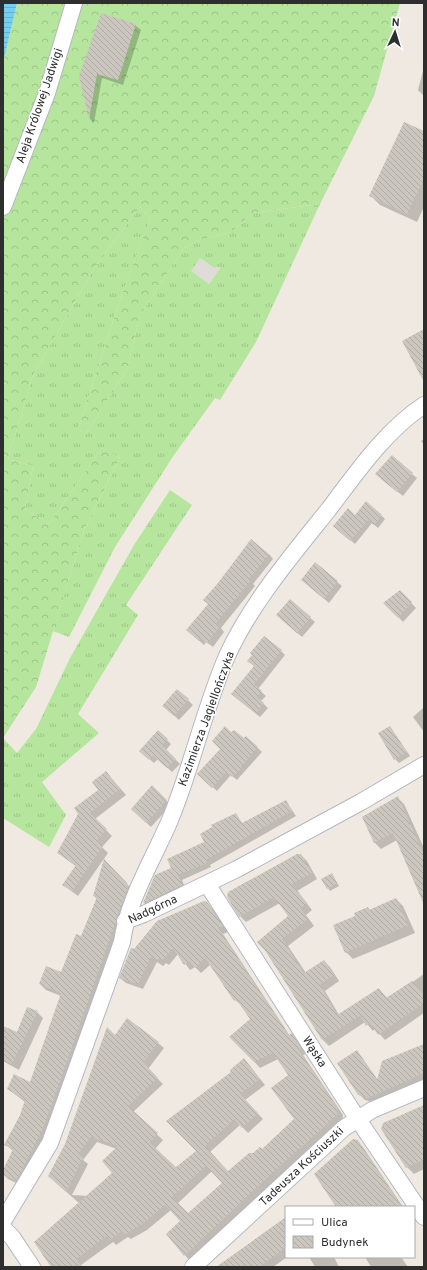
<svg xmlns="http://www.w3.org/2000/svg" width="427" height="1270" font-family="Overpass,sans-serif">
	<defs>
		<pattern id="grass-tufts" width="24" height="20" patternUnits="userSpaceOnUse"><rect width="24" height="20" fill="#b6e59e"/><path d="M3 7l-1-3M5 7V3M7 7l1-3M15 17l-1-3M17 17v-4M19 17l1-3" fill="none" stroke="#9dc588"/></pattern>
		<pattern id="forest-crowns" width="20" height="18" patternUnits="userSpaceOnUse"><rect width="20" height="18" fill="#b6e59e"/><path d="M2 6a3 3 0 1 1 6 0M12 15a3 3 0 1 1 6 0" fill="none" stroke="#9dc588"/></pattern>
		<pattern id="water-rules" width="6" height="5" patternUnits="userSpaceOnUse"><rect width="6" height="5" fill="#75cff0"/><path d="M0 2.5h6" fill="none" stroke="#66b2ce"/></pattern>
		<pattern id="building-back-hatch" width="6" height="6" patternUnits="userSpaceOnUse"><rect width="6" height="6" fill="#cbc7bf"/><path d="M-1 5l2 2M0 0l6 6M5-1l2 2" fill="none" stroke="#afaba4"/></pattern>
	</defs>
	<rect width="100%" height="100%" fill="#efe9e1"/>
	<path fill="url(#grass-tufts)" fill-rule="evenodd" d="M320,204L256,342L220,400L215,398L174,455L115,547L69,637L53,631L84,530L120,458L102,448L49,524L25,509L33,466L8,459L33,375L95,267L140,207L150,219L119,303L78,429L86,434L127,369L140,315L184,248L202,239L231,232L252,213ZM200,258L214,268L220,267L209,284Z
		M170,490L192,505L126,605L138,615L78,714L99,733L42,782L66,815L49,847L3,818V738L17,753L36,729L70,658L134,545Z"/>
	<path fill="url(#forest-crowns)" d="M17,3H400L374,96L320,204L252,213L231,232L202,239L184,248L140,315L127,369L86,434L78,429L119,303L150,219L140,207L95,267L33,375L8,459L33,466L25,509L49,524L102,448L120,458L84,530L36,687L3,738V63Z"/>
	<path fill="#dfdcd8" d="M200,258L214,268L221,267L209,284L191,271Z"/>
	<path fill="url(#water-rules)" d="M3,3H17L3,63Z"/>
	<path fill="#0003" fill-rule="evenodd" d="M135,25L141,30L123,85L102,78L94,123L90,119L81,76Z
		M424,67V96L418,90Z
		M424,133V207L417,222L380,205L370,195Z
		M424,439V445L421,441Z
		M412,474L417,478L403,496L381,479Z
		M355,516H382L385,519L378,528L372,523L355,544L338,530Z
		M269,554L273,559L253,584L255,586L221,628L224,632L213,647L206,642L204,645L187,630Z
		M315,564L342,586L329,603L302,580Z
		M400,591L416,608L403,622L385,603Z
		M290,600L315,622L302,637L282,620Z
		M281,651L285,655L258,689L266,696L261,701L268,708L260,717L236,698L255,667L249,661Z
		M188,700L193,705L179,720L168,710Z
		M424,707V732L413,717Z
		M390,727L410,756L399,763L395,759Z
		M158,731L171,744L166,750L180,764L172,772L158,759L154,763L145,755Z
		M246,737L262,752L237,780L231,775L217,791L203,778L221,749Z
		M106,772L126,795L95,819L112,836L102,847L108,853L78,896L63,885L77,867L58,853L99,790Z
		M152,787L171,805L151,827L132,809Z
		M398,798L404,804L424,848V901L397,840L381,849L375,843L363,818Z
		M286,801L296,816L210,865L211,867L182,880L186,890L148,907L144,903L155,876L172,868L205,843L235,815L243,824Z
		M301,855L307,861L317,879L297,891L312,910L306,915L314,926L288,946L306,973L324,961L330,967L339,981L325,991L339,1015L379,989L388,999L424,974V1013L385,1040L375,1029L373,1031L365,1022L329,1046L323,1040L267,951L290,916L280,903L246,922L240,916Z
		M104,861L133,890L47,1139L22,1186L8,1179L3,1174L13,1151L5,1144L21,1115L25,1102L8,1089L31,1083L61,996L46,990L40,984L61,973L81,937L97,899L94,896Z
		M332,874L339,886L330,891L328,888Z
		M396,899L403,906L415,933L353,959L346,952L356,916L368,908L370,910Z
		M207,903L213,909L228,932L223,934L290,1036L291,1035L297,1040L306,1054L303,1055L343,1115L342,1121L277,1178L190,1261L167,1234L181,1221L171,1210L147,1230L131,1239L128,1237L116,1245L113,1242L81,1265L83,1267H52L79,1203L55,1182L66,1145L115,1036L158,1043L164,1048L148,1069L163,1084L133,1112L163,1140L155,1149L176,1168L197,1152L249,1065L265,1085L245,1100L263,1119L248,1133L240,1125L209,1153L228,1173L262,1150L295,1119L289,1075L278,1059L260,1068L231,1037L251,1020L241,1005L235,1000L211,964L201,973L195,967L190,970L178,954L169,965L166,963L163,966L157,962L143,989L126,983L120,978L135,950ZM97,1142L117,1149L113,1173L88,1196L72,1195L88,1164L83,1160ZM212,1171L223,1183L188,1214L177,1204Z
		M37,1012L43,1018L19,1070L3,1061V1033H17Z
		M424,1045V1082L375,1103L365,1100L359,1094L357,1051L378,1080Z
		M424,1106V1169L414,1174L407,1167Z
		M357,1141L363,1147L403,1207H335Z
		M286,1224L287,1257L273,1267H218Z
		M309,1257H334L339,1267H315Z
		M365,1257H401L408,1267H371Z"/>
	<path fill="url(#building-back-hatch)" fill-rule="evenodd" d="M101,13L136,24L118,80L97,74L89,119L79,76Z
		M404,122L424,131V179L407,214L369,196Z
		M424,329V382L402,341Z
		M392,455L413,473L397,492L375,474Z
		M366,501L382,515L374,525L368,520L350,541L333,526L348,508L355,515Z
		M251,539L269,554L249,579L251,580L216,623L220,626L207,643L200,638L199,641L186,630L208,604L203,600L218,583Z
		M315,562L338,581L324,599L301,580Z
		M400,590L412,602L398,618L383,603Z
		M290,599L311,617L297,633L276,615Z
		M264,636L282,650L254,684L262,691L257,697L264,703L256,713L231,694L254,666L247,661L252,655L250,653Z
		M177,689L189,699L174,716L162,706Z
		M225,726L231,732L234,730L244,738L246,736L258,747L241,767L242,768L232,777L226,772L212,788L197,774L220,749L212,741Z
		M390,726L407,752L394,760L378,733Z
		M158,730L168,739L162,745L176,759L167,768L153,756L149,760L139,751Z
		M106,771L120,789L90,813L107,829L96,841L103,846L72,891L62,885L76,865L57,853L78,814L74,808L98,790L92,782Z
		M152,785L167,800L146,823L131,809Z
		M398,796L424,855V905L393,833L374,843L362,817Z
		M286,800L292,811L206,860L207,863L178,875L182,885L143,903L155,875L171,868L167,859L204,842L200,834L212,827L211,825L236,813L242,823Z
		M297,854H301L312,873L292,884L307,903L300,908L308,919L282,939L304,973L324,960L334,975L320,984L337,1015L379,988L386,998L412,981L422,993L424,1003L378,1035L370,1023L366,1026L360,1016L322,1040L266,952L257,942L288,916L274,897L239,917L227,897L228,892Z
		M104,859L127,883L128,887L48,1115L41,1132L16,1181L3,1174V1170L13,1149L4,1145L20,1115L25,1100L7,1089L14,1074L30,1082L61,993L39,984L46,966L61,972L76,934L81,936L97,897L93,896Z
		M332,873L337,883L327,889L321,879Z
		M396,898L408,925L345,953L333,925L355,916L354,913L368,907L369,910Z
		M204,901L207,902L223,926L218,928L262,995L289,1035L292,1033L301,1048L298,1049L338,1109L337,1115L272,1173L184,1256L166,1234L180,1221L165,1205L141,1225L125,1234L122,1231L110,1240L107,1236L76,1259L82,1267H51L34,1242L112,1173L102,1161L118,1146L91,1137L78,1154L83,1158L66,1192L48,1176L65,1144L107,1027L115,1035L127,1018L159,1042L143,1062L158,1078L128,1106L158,1133L150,1143L176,1167L196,1151L166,1121L231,1072L230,1070L244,1058L260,1079L240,1094L258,1113L242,1128L234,1119L205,1146L228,1171L249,1153H253L260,1147L262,1149L294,1119L271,1088L288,1075L273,1053L254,1062L229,1037L250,1019L236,999L234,1001L205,958L195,968L189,961L184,965L173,948L163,960L160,958L157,960L151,957L138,984L119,978L131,948L134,949L157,921ZM206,1166L222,1183L188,1213L172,1197Z
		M27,1007L38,1011L12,1064L3,1060V1026L17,1032Z
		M424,1044V1073L368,1098L358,1095L337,1063L357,1050L377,1080L382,1061Z
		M424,1105V1159L406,1168L381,1129L383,1123Z
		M353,1139L358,1140L402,1207H336L314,1174Z
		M286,1217V1247L259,1267H216Z"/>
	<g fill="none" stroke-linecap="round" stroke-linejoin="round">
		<g stroke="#b4b7c1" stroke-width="18">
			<path id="minor" d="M3,207L47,93L74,3
				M207,884L357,1118L424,1217
				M125,921L144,914L237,869L361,802L424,765
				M3,1221L50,1143L122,942C128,899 153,860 170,820C192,767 204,709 227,656C251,603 293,554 329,509C357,472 385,431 424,405
				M3,1228L12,1237L32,1267
				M193,1267L344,1128L372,1110L424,1088"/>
		</g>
		<use href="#minor" stroke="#fff" stroke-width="16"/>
	</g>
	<g text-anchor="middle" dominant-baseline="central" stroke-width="3" stroke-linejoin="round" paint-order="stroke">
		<g font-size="12" fill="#2e2e2e" stroke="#fff">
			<text transform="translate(40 106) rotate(-71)">Aleja Królowej Jadwigi</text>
			<text transform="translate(207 719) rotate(-70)">Kazimierza Jagiellończyka</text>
			<text transform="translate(153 910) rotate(-25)">Nadgórna</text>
			<text transform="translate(314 1052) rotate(57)">Wąska</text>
			<text transform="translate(302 1167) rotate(-43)">Tadeusza Kościuszki</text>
		</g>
	</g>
	<rect width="427" height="1270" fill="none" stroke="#2e2e2e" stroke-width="8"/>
	<rect x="285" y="1206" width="130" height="52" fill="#ffffff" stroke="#ababab"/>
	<rect x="293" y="1219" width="20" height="6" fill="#ffffff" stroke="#ababab"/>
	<text x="321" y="1226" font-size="12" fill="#2e2e2e">Ulica</text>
	<rect x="293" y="1236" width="20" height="12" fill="url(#building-back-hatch)" stroke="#ababab"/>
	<text x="321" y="1246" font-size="12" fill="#2e2e2e">Budynek</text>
	<g transform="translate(395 32) rotate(4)" stroke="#ffffff" stroke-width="3" paint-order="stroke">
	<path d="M0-3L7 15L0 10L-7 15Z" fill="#2e2e2e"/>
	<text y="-6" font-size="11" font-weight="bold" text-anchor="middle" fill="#2e2e2e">N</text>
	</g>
</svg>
